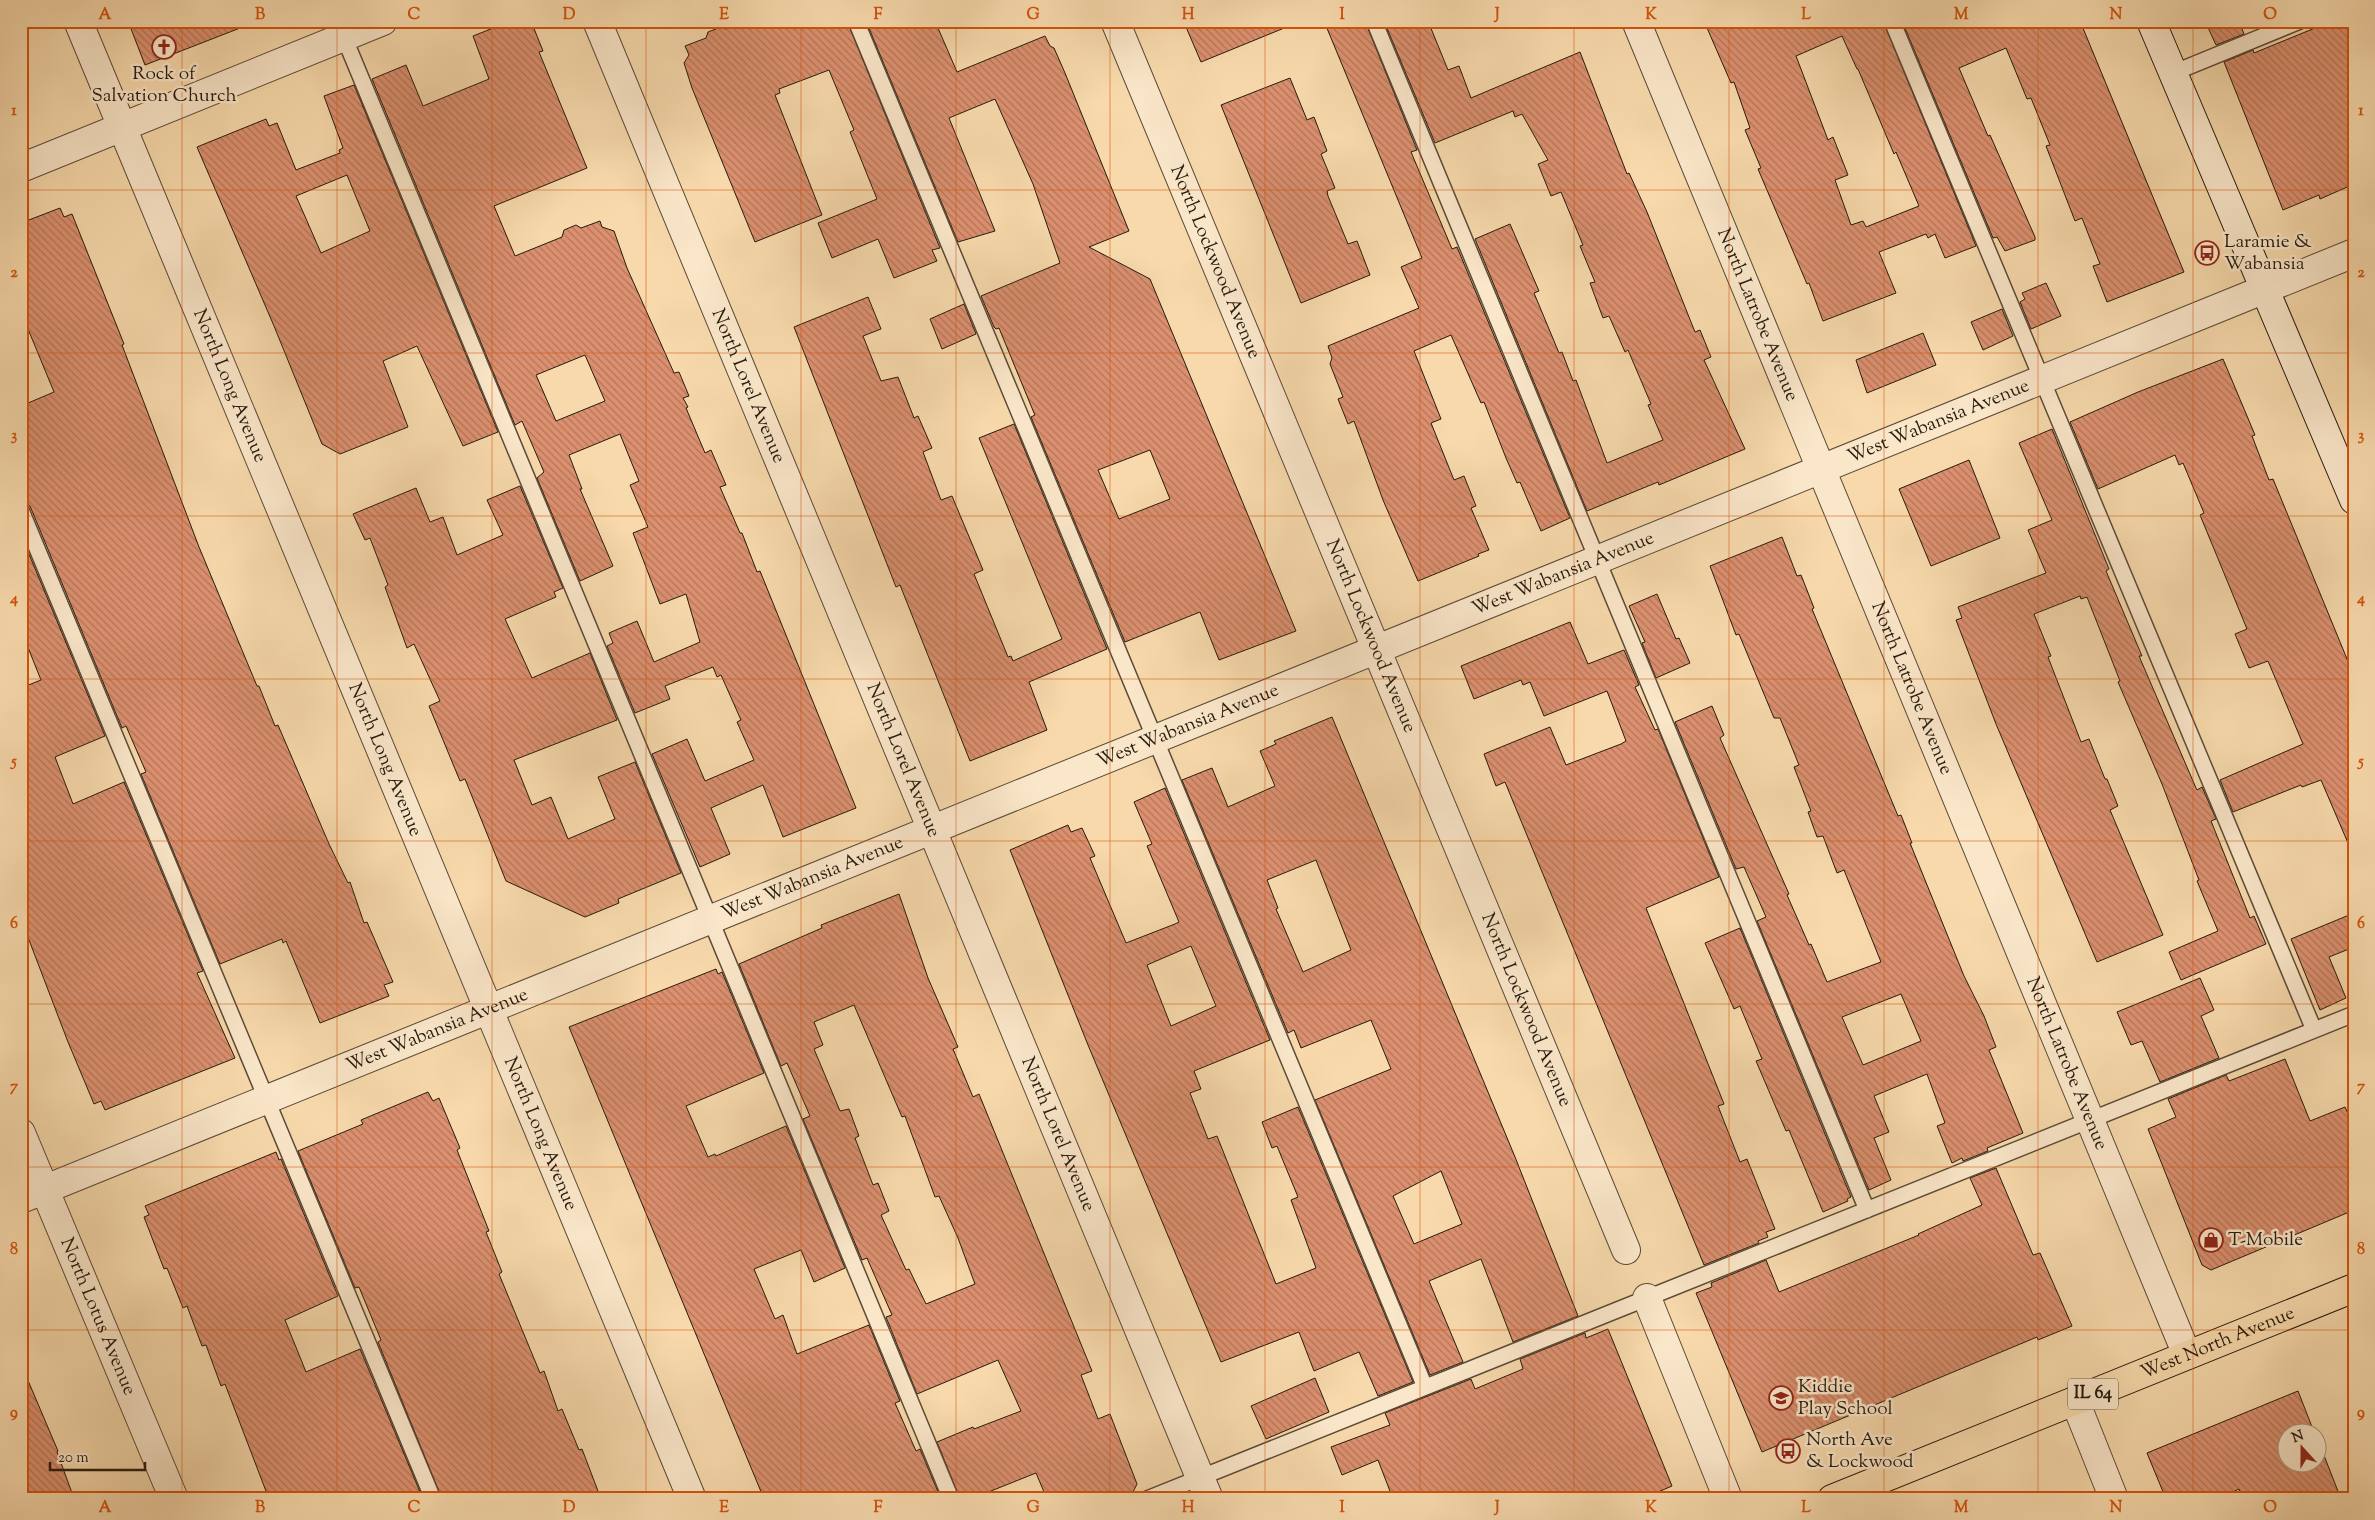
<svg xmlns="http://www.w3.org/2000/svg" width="2375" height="1520" font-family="'Sorts Mill Goudy',serif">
	<defs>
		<pattern id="building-back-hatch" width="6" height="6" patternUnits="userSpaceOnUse" patternTransform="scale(1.25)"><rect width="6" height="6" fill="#dc906f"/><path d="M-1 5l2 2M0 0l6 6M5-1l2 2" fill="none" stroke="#b2755a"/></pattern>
	</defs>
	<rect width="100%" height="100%" fill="#f7d9ac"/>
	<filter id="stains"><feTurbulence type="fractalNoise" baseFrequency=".004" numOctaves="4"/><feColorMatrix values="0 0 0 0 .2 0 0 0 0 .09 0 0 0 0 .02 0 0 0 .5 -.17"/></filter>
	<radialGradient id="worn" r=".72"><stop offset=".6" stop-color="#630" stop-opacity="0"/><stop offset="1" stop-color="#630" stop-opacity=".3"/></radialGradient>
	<path fill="url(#building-back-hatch)" stroke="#251b0f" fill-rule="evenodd" d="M128,21H253V23L145,65Z
		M511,21H531L543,51L539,52L587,168L494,206L515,256L562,237L564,230L576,225L581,228L600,221L602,227L614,231L627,268L674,373L679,372L689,396L683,398L688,407L686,408L705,453L711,450L726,485L720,487L740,533H742L757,572L760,571L856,808L783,837L763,785L711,808L730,854L700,867L652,754L687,739L705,781L754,760L737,722L741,720L721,675L717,677L713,667L665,686L670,699L635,713L607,646L613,643L609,633L637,621L654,662L700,642L686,594L660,604L633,533L648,527L630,485L639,481L620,434L569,455L582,489H580L613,566L580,581L537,478L544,472L522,421L515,425L372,79L406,65L423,106L489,79L473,36ZM585,355L605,401L556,421L536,375Z
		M745,21H847L940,248L932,250L937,261L894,278L878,239L832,258L818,223L877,199L850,132L854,130L829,70L779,89L780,93L775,95L822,215L755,242L692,88L684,63L689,55L685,46L706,38L708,32L721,27L725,29Z
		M866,21H935L957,72L1045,36L1050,46L1054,48L1065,73L1129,231L1089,247L1150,279L1296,631L1219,660L1200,612L1125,642L1031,417L1035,415L1034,413L999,328L996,329L994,327L981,296L1060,263L1033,184L995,99L949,118L995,231L958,242ZM1150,450L1170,499L1119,519L1098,470Z
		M1200,21H1299V22L1201,62L1186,27Z
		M1324,21H1365L1417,150L1411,152L1452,249L1457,247L1570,518L1541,531L1520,482L1517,483L1506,458L1484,402L1481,403L1451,335L1414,351L1441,419L1431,423L1454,480L1464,476L1476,506L1471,508L1489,550L1478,554L1479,556L1418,581L1383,500L1354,421L1348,424L1338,399L1343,397L1330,364L1332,358L1328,346L1419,308L1401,267L1422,258Z
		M1384,21H1428L1448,70L1459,66L1471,98L1580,52L1627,174L1629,173L1647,212L1695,332L1700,330L1711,357L1704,360L1745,449L1659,485L1658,482L1587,511L1475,239L1510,224L1539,291L1534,293L1559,353L1562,352L1573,381L1576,380L1607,463L1663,440L1648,405L1651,404L1628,350L1625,352L1609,316L1603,318L1590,283L1595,282L1580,246L1583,245L1561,192L1551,196L1538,164L1548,160L1522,114L1515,117L1513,111L1435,143Z
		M1704,21H1883L1976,246L1945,258L1935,234L1928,238L1926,234L1879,252L1896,293L1823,321L1809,283L1807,284L1758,169L1761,168L1745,130L1750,128L1734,82L1731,83ZM1842,36L1857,69H1858L1894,154L1896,152L1919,206L1866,227L1863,221L1851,225L1835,180L1848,175L1833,137L1828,140L1796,56Z
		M1902,21H2080L2184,272L2107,302L2093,266L2100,264L2082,218L2075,221L2046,146L2050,145L2031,98L2027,99L2006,48L1959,68L1988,136L1990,135L2035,237V240L2005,251L1997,237L1993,238Z
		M2205,21H2239L2244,34L2216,45Z
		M2332,21H2354V184L2320,199L2319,195L2283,210L2224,62L2253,50L2254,53Z
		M1290,78L1307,120L1314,117L1327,151L1321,154L1335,188L1327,191L1328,196L1348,244L1357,241L1370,275L1301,303L1221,105Z
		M354,85L498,432L463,446L417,346L383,361L408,427L340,454L322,444L274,326L197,147L266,119L269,126L277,123L296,170L340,153L339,150L343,148L324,96ZM347,175L370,231L321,253L296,196Z
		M60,208L64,217L72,214L124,344L122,345L199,547L257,686H259L275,726L278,725L329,844L348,883L350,882L364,923L367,922L393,982L384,985L389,996L320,1023L286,941L283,943L282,939L220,964L141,774L146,772L126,726L122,728L30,506L21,501V406L54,392L21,312V223Z
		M2046,283L2061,316L2031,329L2020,302L2025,299L2022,293Z
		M868,297L881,329L863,336L881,381L898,377L914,418L918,416L932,448L923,452L941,500L952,496L983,570L974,574L1008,657L1011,656L1013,661L1062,639L979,438L1014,424L1107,649L1029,682L1047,730L970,761L900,585L896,587L794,327Z
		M964,304L976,334L942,349L930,319Z
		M2002,309L2013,336L1983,350L1971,322Z
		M1923,333L1936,365L1867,393L1856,360Z
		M2223,359L2255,435L2252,436L2269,480L2273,479L2354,676V857L2321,780L2302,787L2301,785L2233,812L2220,780L2303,744L2268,661L2249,668L2235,634L2247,629L2200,515L2204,513L2183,463L2179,465L2175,455L2098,489L2070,422L2138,392Z
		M2052,429L2109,569L2106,571L2142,656H2139L2196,788L2197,790L2202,787L2216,819L2211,821L2250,918L2254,916L2266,944L2181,980L2169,952L2218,931L2197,881L2199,880L2162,784L2118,682L2120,681L2087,597L2081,599L2080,596L2034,614L2051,656L2048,657L2081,742L2089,739L2105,779H2107L2118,806L2110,810L2163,935L2097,962L1996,724L1956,620L1962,618L1958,607L2046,573L2028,530L2052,520L2019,443Z
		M1969,460L2000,538L1931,566L1899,489Z
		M520,486L563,588L554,592L556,597L505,619L532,678L590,653L617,720L514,760L532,805L551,797L568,839L615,819L598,777L635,762L681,873L618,899L619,903L585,917L506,881L465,779L460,781L429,706L440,701L414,644L407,648L385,587L388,585L370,538L365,540L353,514L416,488L430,522L443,517L457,555L503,535L487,500Z
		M21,535L105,736L55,757L73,804L124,782L203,971L197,973L235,1058L105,1110L101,1101L94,1104L68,1042L21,919V688L41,680L21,630Z
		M1782,537L1797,576L1801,575L1814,608L1812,609L1898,816L1901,815L1912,843H1910L1964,976L1984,1016L1996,1047L1989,1050L2023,1133L1987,1148L1988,1151L1963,1161L1962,1158L1952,1163L1937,1126L1945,1123L1927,1074L1874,1096L1889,1132L1874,1138L1891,1180L1869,1190L1757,921L1766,917L1744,867L1736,869L1675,722L1712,706L1724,735L1720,738L1789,894L1787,895L1809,945L1811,944L1827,982L1881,962L1844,870L1837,873L1823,836L1817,837L1808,812L1811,811L1794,767L1799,765L1780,718H1774L1739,634L1736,635L1710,566ZM1901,994L1921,1041L1863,1065L1842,1017Z
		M1657,594L1676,639L1679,638L1690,663L1656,678L1642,643L1645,642L1629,606Z
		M1570,622L1588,664L1624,650L1639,685L1635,687L1655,730L1658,729L1719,877L1646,908L1724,1104L1718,1106L1740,1162L1747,1159L1775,1229L1766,1232L1768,1237L1758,1241L1759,1243L1704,1265L1505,782L1496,786L1484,754L1550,727L1566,765L1621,744L1626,741L1607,691L1544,716L1530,682L1523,685L1521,680L1474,699L1461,666Z
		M1332,717L1515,1157L1578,1316L1513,1342L1481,1259L1429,1281L1463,1362L1430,1375L1315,1100L1391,1069L1371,1020L1301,1048L1294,1030L1288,1033L1182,780L1212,768L1228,807L1275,786L1260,751L1276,744L1274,741ZM1316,860L1351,950L1303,972L1276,909L1278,908L1267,880ZM1441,1171L1462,1224L1414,1244L1393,1196Z
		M1165,788L1270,1040L1194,1071L1201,1089L1190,1093L1208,1139L1217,1136L1276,1284L1316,1268L1291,1200L1298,1197L1277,1146L1272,1148L1262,1122L1298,1107L1413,1382L1378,1396L1359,1352L1314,1371L1299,1332L1221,1362L1088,1045L1010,850L1068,825L1071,832L1082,828L1095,856L1090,858L1126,943L1175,924L1179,922L1147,846L1152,844L1134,802ZM1191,946L1216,1006L1171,1026L1147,965Z
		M899,894L928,978L958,1047L953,1049L973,1097L979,1094L1092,1371L1081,1375L1098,1419L1110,1414L1137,1484L1132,1494L1119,1499H1047L1036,1473L971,1499H960L937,1442L973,1427L974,1429L1021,1411L998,1360L917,1394L886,1317L892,1315L867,1258L862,1260L803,1119L810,1116L787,1063L781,1066L739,964L822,928L821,925ZM854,1005L902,1117L905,1116L935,1197L939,1196L958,1238L975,1284L926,1304L909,1269L906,1270L881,1215L889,1211L878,1183L873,1185L855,1138L859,1136L849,1109L840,1111L814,1049L823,1045L814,1022Z
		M2354,913V947L2329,957L2346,998L2320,1010L2291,939Z
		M1740,928L1851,1197L1847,1199L1848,1201L1823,1212L1789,1130L1786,1131L1756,1061L1762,1059L1740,1006L1734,1009L1705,943Z
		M716,969L718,974L722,972L764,1073L686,1106L708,1157L715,1154L716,1156L786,1126L845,1268L814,1282L801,1250L754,1269L775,1319L783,1315L797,1354L869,1325L900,1401L895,1403L916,1451L920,1449L941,1499H764L569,1027Z
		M2200,978L2214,1010L2201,1016L2219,1058L2160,1082L2142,1041L2131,1045L2117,1012Z
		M2285,1059L2310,1121L2345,1107L2354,1127V1210L2211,1270L2202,1265L2148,1129L2176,1117L2168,1099L2226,1075L2229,1081Z
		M428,1092L433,1101L439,1098L460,1148L457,1150L489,1231L486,1232L502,1272L499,1274L540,1373L544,1371L558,1411L562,1409L579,1450L582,1449L601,1499H442L378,1342L381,1340L359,1287L355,1288L298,1151L363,1124L361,1120Z
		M276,1152L279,1160L281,1159L338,1296L285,1320L306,1372L360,1349L423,1499H269L225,1384L221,1386L206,1345L202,1346L187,1306L183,1308L167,1268L164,1269L144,1217L149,1215L145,1206Z
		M1996,1168L2033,1255L2040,1253L2072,1326L2038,1340L2037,1337L1762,1452L1696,1293L1712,1287L1711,1283L1766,1260L1779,1292L1919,1235L1918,1234L1982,1205L1970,1178Z
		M1608,1329L1672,1486L1642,1499H1393L1378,1460L1342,1475L1331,1447L1390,1425L1385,1413L1471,1379L1475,1389L1523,1369L1520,1359L1585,1333L1586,1338Z
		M21,1364L58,1451L57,1452L72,1493L56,1499H21Z
		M1315,1378L1329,1412L1266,1439L1251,1406Z
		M2298,1391L2314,1432H2288V1462H2318V1440L2341,1499H2243L2239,1489L2218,1499H2166L2147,1453Z"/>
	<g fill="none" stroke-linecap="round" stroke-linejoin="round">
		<g stroke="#5a4a36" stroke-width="18">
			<path id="lane" d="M856,21L1425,1387
				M1374,21L1867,1210
				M1892,21L2314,1030
				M344,37L951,1499
				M2173,73L2300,21
				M21,510L433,1499
				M1147,1499L2354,1014"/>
		</g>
		<g stroke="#5a4a36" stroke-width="30">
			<g id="street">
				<path id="s1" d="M78,21L692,1499"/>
				<path id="s2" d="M597,21L1209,1499"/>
				<path id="s3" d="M1115,21L1626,1250"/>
				<path id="s4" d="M1636,21L2187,1355"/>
				<path d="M21,168L383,21"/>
				<path id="s5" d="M21,1133L174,1499"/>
				<path id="s6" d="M21,1199L2354,253"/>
				<path d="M1647,1298L1728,1499"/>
				<path d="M2075,1401L2114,1499"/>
			</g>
		</g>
		<g stroke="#251b0f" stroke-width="30">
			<path id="secondary" d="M2151,21L2354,500"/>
		</g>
		<g stroke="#251b0f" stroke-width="30">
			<g id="primary">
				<path id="s7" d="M1832,1499L2354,1288"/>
			</g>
		</g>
		<use href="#lane" stroke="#fae6c9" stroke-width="15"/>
		<use href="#street" stroke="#fae6c9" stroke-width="28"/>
		<use href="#secondary" stroke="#fae6c9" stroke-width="28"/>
		<use href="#primary" stroke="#f7d9ac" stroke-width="28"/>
	</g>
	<path fill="none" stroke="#d4530c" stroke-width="1" stroke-opacity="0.55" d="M182,21V1499M337,21V1499M492,21V1499M646,21V1499M801,21V1499M956,21V1499M1110,21V1499M1265,21V1499M1420,21V1499M1574,21V1499M1729,21V1499M1884,21V1499M2038,21V1499M2193,21V1499M21,190H2354M21,353H2354M21,516H2354M21,679H2354M21,841H2354M21,1004H2354M21,1167H2354M21,1330H2354"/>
	<defs>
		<g id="church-ring" transform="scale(1.25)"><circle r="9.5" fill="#fae6c9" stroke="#8f2418" stroke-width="1.5"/><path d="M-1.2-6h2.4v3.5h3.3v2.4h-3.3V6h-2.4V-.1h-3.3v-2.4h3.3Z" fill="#8f2418"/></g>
		<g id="bus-ring" transform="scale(1.25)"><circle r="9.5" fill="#fae6c9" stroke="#8f2418" stroke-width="1.5"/><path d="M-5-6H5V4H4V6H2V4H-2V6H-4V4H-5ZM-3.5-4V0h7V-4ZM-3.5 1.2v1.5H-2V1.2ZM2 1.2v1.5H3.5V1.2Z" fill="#8f2418"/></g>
		<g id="shop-ring" transform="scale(1.25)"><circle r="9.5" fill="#fae6c9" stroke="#8f2418" stroke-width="1.5"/><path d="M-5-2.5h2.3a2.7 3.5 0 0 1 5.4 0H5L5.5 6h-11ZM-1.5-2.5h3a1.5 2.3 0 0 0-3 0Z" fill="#8f2418"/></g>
		<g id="school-ring" transform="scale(1.25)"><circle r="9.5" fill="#fae6c9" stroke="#8f2418" stroke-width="1.5"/><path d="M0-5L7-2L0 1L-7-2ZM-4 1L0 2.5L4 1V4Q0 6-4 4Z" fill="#8f2418"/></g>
	</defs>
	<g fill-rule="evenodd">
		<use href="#church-ring" x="164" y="47"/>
		<use href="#bus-ring" x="2207" y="253"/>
		<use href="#shop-ring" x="2211" y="1240"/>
		<use href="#school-ring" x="1781" y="1398"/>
		<use href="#bus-ring" x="1788" y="1451"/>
	</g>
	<g text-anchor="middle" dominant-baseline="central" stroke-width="5" stroke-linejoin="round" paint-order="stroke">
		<rect fill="#fae6c9" stroke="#655847" stroke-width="1" x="2068" y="1378.5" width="50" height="31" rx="4"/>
		<g font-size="18" font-weight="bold" fill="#251b0f">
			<text x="2093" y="1394">IL 64</text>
		</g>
		<g font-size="19" fill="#251b0f" stroke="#fae6c9" text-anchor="start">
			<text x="164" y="74" text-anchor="middle">Rock of<tspan x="164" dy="22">Salvation Church</tspan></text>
			<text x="2224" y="242">Laramie &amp;<tspan x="2224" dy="22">Wabansia</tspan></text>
			<text x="2228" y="1240">T-Mobile</text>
			<text x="1798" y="1387">Kiddie<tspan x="1798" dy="22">Play School</tspan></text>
			<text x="1806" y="1440">North Ave<tspan x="1806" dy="22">&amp; Lockwood</tspan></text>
		</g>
		<g font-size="19" fill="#251b0f" stroke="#fae6c9">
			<text stroke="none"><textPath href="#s3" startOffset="261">North Lockwood Avenue</textPath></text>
			<text stroke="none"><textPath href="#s4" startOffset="318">North Latrobe Avenue</textPath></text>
			<text stroke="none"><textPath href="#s1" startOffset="395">North Long Avenue</textPath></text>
			<text stroke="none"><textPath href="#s2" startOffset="395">North Lorel Avenue</textPath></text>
			<text stroke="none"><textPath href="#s6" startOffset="2069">West Wabansia Avenue</textPath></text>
			<text stroke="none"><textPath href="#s6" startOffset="1664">West Wabansia Avenue</textPath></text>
			<text stroke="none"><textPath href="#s3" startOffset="666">North Lockwood Avenue</textPath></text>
			<text stroke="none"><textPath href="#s4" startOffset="722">North Latrobe Avenue</textPath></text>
			<text stroke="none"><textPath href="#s6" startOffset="1259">West Wabansia Avenue</textPath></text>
			<text stroke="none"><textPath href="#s1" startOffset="800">North Long Avenue</textPath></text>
			<text stroke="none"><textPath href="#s2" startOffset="800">North Lorel Avenue</textPath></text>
			<text stroke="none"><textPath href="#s6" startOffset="854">West Wabansia Avenue</textPath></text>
			<text stroke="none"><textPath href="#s3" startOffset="1071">North Lockwood Avenue</textPath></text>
			<text stroke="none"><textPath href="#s6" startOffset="449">West Wabansia Avenue</textPath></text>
			<text stroke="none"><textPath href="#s4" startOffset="1128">North Latrobe Avenue</textPath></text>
			<text stroke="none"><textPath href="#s1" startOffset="1205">North Long Avenue</textPath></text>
			<text stroke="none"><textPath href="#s2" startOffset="1205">North Lorel Avenue</textPath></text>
			<text stroke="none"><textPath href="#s5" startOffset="199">North Lotus Avenue</textPath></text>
			<text stroke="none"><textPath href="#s7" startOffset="416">West North Avenue</textPath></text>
		</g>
	</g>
	<rect width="2375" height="1520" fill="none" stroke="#f7d9ac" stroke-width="55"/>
	<g transform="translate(2302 1448) rotate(339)"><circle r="24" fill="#fae6c9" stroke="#a5957f"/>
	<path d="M0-4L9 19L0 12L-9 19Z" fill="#8f2418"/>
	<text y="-8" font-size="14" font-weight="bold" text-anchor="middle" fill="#251b0f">N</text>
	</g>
	<path d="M50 1462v8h95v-8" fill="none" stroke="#251b0f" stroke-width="2.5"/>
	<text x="58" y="1462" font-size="15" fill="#251b0f" stroke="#fae6c9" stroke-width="4" paint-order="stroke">20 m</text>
	<rect x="28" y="28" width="2320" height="1464" fill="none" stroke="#d4530c" stroke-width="2"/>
	<g font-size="16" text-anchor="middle" font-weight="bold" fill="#d4530c">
		<text x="105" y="19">A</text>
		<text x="260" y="19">B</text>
		<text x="414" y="19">C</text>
		<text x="569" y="19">D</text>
		<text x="724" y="19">E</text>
		<text x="878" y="19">F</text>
		<text x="1033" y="19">G</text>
		<text x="1188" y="19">H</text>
		<text x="1342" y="19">I</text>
		<text x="1497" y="19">J</text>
		<text x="1651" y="19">K</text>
		<text x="1806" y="19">L</text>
		<text x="1961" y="19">M</text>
		<text x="2116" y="19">N</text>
		<text x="2270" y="19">O</text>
		<text x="14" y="115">1</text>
		<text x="2361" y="115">1</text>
		<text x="14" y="277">2</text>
		<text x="2361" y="277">2</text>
		<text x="14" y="440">3</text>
		<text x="2361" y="440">3</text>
		<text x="14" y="603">4</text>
		<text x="2361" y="603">4</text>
		<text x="14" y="766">5</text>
		<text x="2361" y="766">5</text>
		<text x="14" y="928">6</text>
		<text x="2361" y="928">6</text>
		<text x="14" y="1091">7</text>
		<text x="2361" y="1091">7</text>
		<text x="14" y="1254">8</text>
		<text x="2361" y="1254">8</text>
		<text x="14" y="1417">9</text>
		<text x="2361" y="1417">9</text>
		<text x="105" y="1512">A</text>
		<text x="260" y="1512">B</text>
		<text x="414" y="1512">C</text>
		<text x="569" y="1512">D</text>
		<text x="724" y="1512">E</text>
		<text x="878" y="1512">F</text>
		<text x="1033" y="1512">G</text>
		<text x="1188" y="1512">H</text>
		<text x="1342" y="1512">I</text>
		<text x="1497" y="1512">J</text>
		<text x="1651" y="1512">K</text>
		<text x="1806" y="1512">L</text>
		<text x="1961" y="1512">M</text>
		<text x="2116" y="1512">N</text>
		<text x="2270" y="1512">O</text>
	</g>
	<rect width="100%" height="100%" filter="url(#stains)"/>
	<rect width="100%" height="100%" fill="url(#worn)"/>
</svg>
